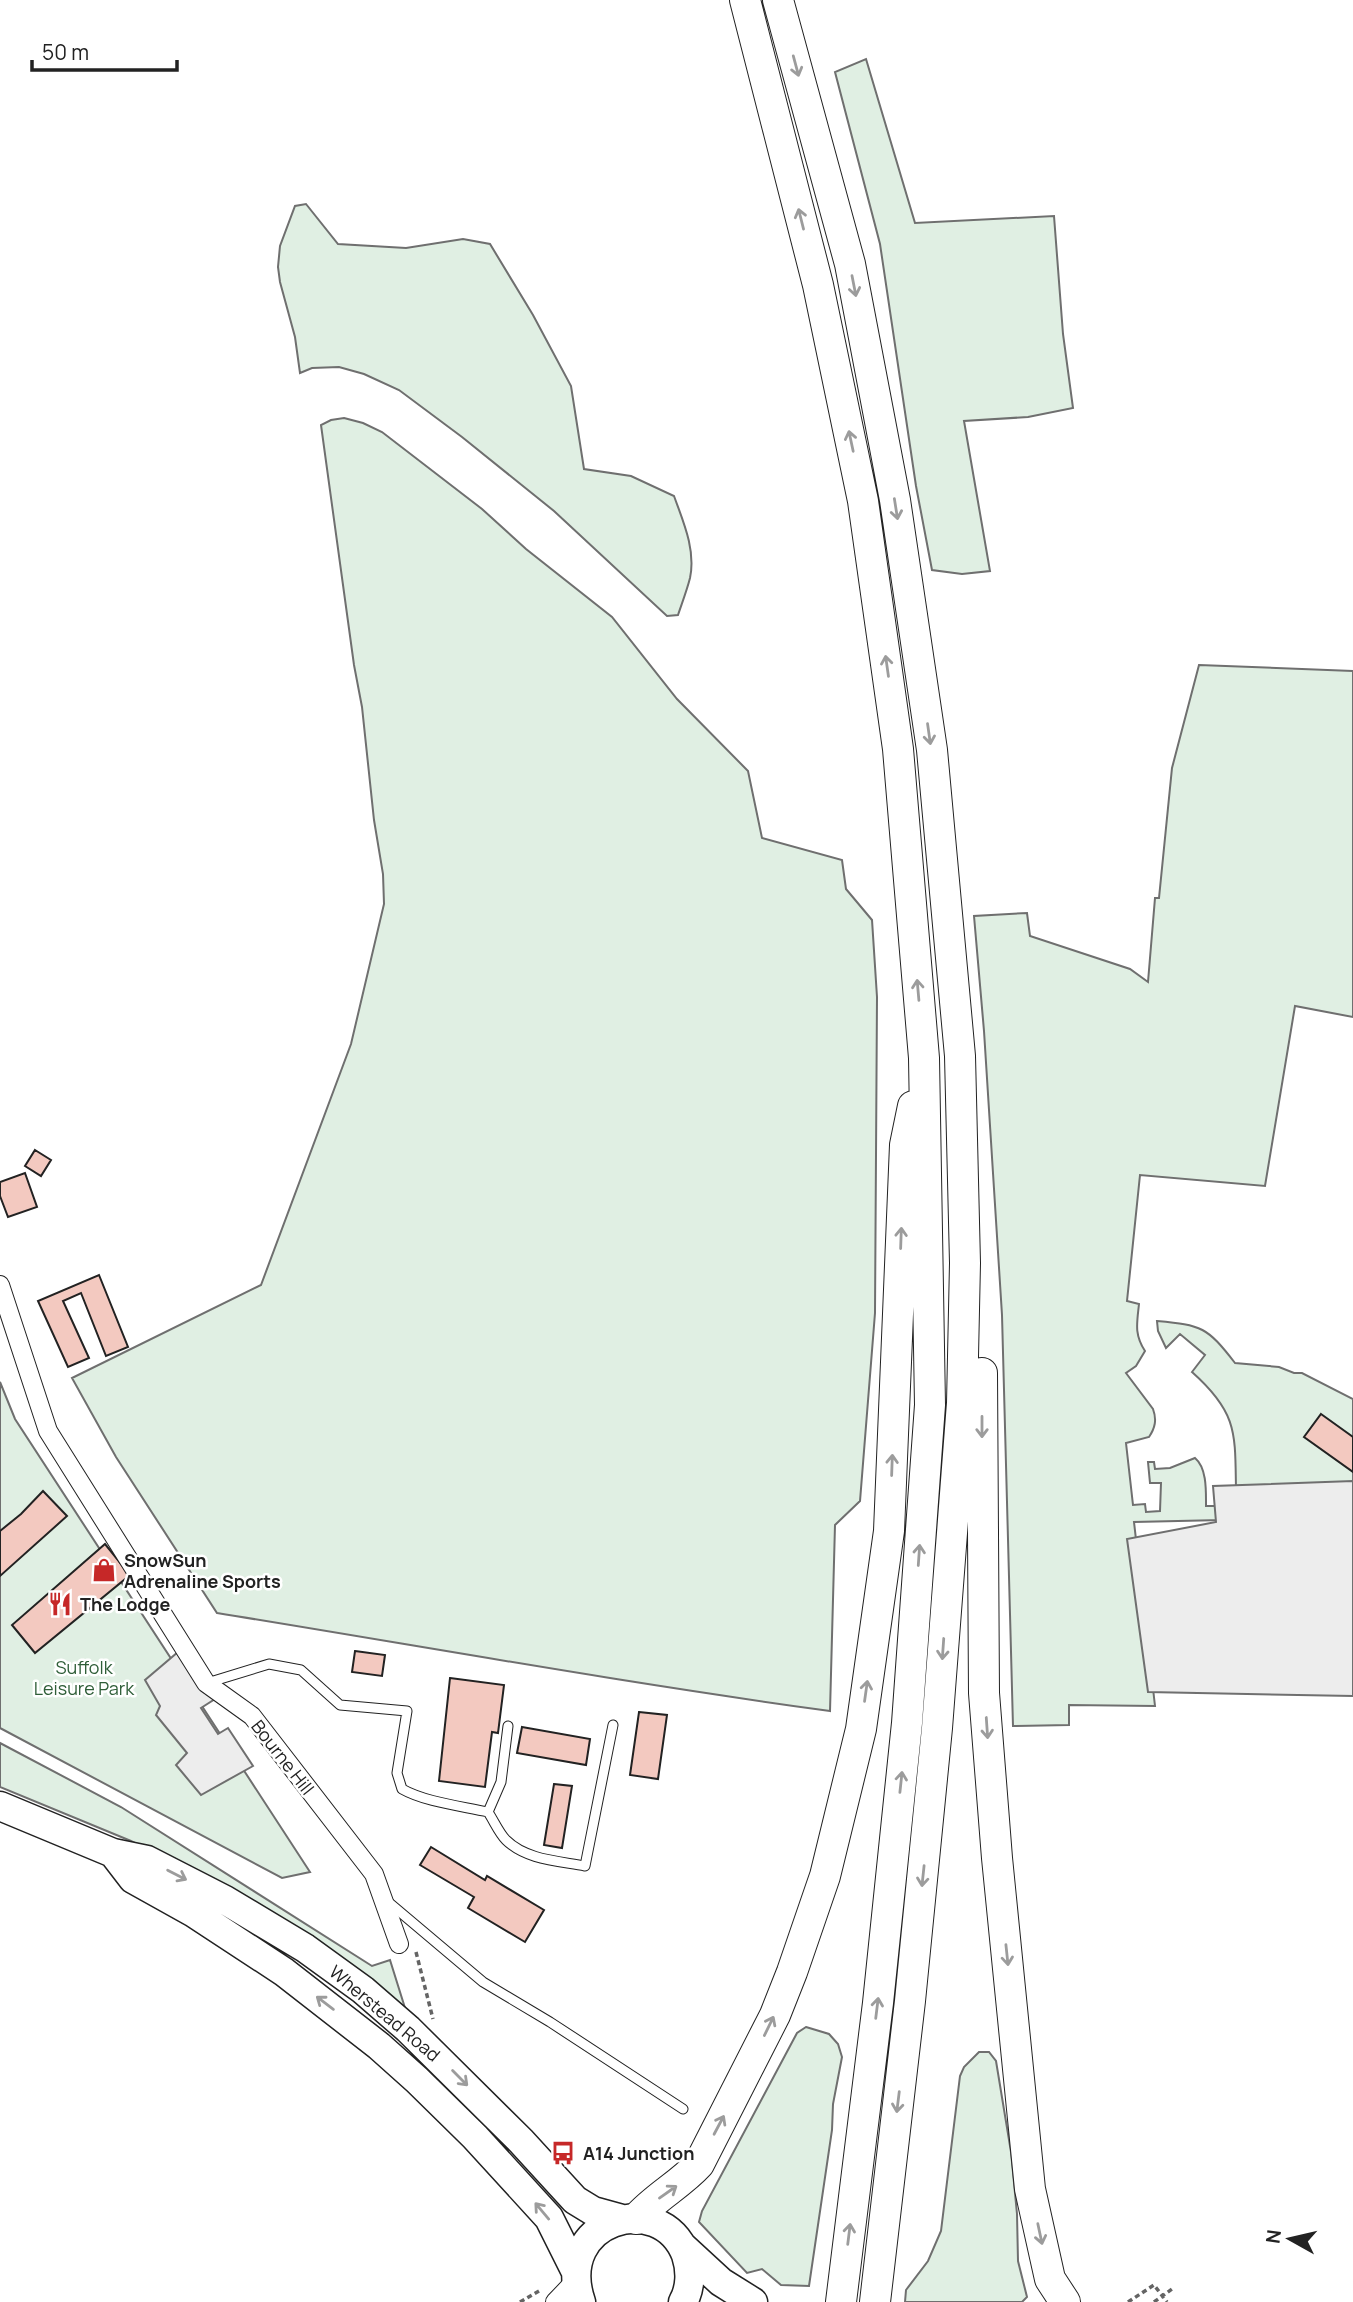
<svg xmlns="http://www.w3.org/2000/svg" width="1353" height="2302" font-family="Manrope,sans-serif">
	<rect width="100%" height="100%" fill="#fff"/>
	<path fill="#e0efe3" stroke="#6f6f6f" stroke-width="2" d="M866,59L915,223L1054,216L1063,334L1073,408L1028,417L964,421L990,571L962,574L932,570L916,486L880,244L835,72Z
		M306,204L338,244L406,248L463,239L490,244L533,315L571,386L584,469L631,476L674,496C683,521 696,550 690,578C687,590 682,603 678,615L667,616L554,511L462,437L399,390L364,374L339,367L312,368L300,373L295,337L280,282L278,267L280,246L295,206Z
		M344,418L363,423L382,432L482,509L526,549L612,617L677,699L748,771L762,838L842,860L846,889L872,920L877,997L875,1313L860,1501L835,1525L830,1711C625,1683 421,1646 217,1613L116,1457L72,1378L261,1285L351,1044L384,904L383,874L374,820L362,707L354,665L321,425L331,420Z
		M1199,665L1353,671V1017L1295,1006L1265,1186L1140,1175L1127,1301L1139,1304C1137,1323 1134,1334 1145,1351L1136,1366L1126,1373L1153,1409C1157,1420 1155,1428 1149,1437L1126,1443L1133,1505L1145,1504L1146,1512L1160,1511L1161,1483H1150L1148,1462H1154L1155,1469L1170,1468L1195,1458C1207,1468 1206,1491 1206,1506H1222V1520L1134,1522L1155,1706L1069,1705V1725L1013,1726L1002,1315L984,1031L974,916L1027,913L1030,936L1130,969L1148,982L1155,898H1159L1172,768Z
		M1157,1321C1202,1325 1207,1327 1235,1363L1279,1367L1294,1373H1302L1353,1399V1530L1236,1490C1235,1433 1238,1413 1192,1372L1205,1355L1180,1334L1166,1348L1158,1331Z
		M0,1382L15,1419L310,1872L282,1878L0,1728Z
		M0,1743L121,1807L372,1966L390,1960L405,2008L205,1880L131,1841L0,1787Z
		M806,2027L829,2034L838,2044L842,2057L833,2104L832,2130L809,2286L781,2285L762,2269L747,2273L699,2222L702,2211L797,2033Z
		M979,2052H989L996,2061L1011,2152L1017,2214L1018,2261L1027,2297L1022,2302H905L906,2290L928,2261L941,2231L960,2076L964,2067Z"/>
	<path fill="#ededed" stroke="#6f6f6f" stroke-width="2" d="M1353,1481V1696L1148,1692L1127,1539L1216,1522L1213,1486Z
		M178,1652L215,1699L201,1708L218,1734L228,1728L253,1766L201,1795L176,1765L187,1753L156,1715L160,1706L145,1680Z"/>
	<path fill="#f3c9c0" stroke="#222" stroke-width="2" d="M35,1150L51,1160L41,1176L25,1166Z
		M25,1173L37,1207L8,1217L0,1196V1182Z
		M99,1275L128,1347L106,1356L81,1293L63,1301L89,1358L68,1367L38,1301Z
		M1321,1414L1353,1437V1472L1304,1437Z
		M43,1491L67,1516L0,1576V1531L21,1514Z
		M105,1544L130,1575L35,1653L12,1625Z
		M355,1651L385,1655L382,1676L352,1672Z
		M450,1678L504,1685L498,1733L492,1732L485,1787L439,1781Z
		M639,1712L667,1715L658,1779L630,1775Z
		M522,1727L590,1739L586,1765L517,1753Z
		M554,1784L572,1786L562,1848L544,1845Z
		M431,1847L485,1880L487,1876L544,1910L525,1942L468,1908L474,1897L420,1865Z"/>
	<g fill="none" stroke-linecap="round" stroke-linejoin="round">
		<g stroke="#222" stroke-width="11">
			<path id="service" d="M207,1683L269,1664L301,1670L340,1705L407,1711L397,1773L402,1789C425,1802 461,1806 488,1812C494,1821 499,1833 506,1840C526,1860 559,1861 585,1866L613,1725
				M488,1812L501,1782L508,1726
				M387,1901L483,1982L550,2022L683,2109"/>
		</g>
		<g stroke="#222" stroke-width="20">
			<path id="minor" d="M0,1285L48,1431L206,1683L252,1716L374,1874L399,1944
				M555,2302L575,2281"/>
		</g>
		<g stroke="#222" stroke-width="31">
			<path id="primary" d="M0,1806L113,1853L147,1860L225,1900L305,1948L363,1990L408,2029L521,2141L575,2200L593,2211L622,2219
				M113,1853L133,1879L194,1913L284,1972L379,2046L417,2080L475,2137L549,2218L575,2270
				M683,2247L721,2282L753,2302
				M581,2302C553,2220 660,2188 686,2255C691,2270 691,2288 683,2302"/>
		</g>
		<g stroke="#222" stroke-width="32">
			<path id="trunk" d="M745,0L818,285L863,501L898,749L924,1058L930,1405L907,1723L878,2003L841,2302
				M778,0L850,264L895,500L932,750L960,1056L965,1263L962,1403L937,1728L910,2001L875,2302
				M982,1373L984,1693L997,1858L1030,2189L1050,2279L1065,2302
				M636,2219C655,2197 680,2185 699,2164L775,2015L792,1972L825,1876L861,1729L889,1531L905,1145L913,1106"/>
		</g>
		<path stroke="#646464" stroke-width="3.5" stroke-dasharray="5 3.5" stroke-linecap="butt" d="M416,1952L433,2019
			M520,2302L539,2291
			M1128,2302L1154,2285L1167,2302
			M1154,2302L1172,2289"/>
		<use href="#service" stroke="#fff" stroke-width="9"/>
		<use href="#minor" stroke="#fff" stroke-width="18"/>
		<use href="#primary" stroke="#fff" stroke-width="28"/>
		<use href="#trunk" stroke="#fff" stroke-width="30"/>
	</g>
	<defs><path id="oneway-shaft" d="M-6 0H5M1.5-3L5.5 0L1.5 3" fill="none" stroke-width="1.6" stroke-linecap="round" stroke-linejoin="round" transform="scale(1.75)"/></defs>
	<g stroke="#9c9c9c">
		<use href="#oneway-shaft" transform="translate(796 66) rotate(75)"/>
		<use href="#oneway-shaft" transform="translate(801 219) rotate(-104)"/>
		<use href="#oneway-shaft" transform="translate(854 286) rotate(79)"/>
		<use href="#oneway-shaft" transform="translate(851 441) rotate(-102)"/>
		<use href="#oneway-shaft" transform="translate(896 509) rotate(81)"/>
		<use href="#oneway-shaft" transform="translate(887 666) rotate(-98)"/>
		<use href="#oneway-shaft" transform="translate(929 734) rotate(82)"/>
		<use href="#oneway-shaft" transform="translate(918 990) rotate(-95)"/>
		<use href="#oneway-shaft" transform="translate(901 1238) rotate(-88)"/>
		<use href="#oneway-shaft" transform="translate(982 1427) rotate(90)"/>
		<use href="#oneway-shaft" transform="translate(892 1465) rotate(-88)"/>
		<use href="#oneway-shaft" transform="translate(919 1555) rotate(-86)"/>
		<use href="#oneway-shaft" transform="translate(943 1649) rotate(94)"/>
		<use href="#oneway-shaft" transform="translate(866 1691) rotate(-82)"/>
		<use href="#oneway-shaft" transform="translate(987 1728) rotate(86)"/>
		<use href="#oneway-shaft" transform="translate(901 1782) rotate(-84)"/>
		<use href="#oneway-shaft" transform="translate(177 1875) rotate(27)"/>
		<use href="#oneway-shaft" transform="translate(923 1876) rotate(96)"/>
		<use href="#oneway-shaft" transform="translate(1007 1955) rotate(84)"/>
		<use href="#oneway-shaft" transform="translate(325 2003) rotate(-143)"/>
		<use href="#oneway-shaft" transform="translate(877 2008) rotate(-83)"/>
		<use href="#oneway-shaft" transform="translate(769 2026) rotate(-64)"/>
		<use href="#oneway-shaft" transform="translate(460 2078) rotate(45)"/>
		<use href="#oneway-shaft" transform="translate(898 2102) rotate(97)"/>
		<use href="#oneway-shaft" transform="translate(719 2125) rotate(-62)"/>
		<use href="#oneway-shaft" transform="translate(668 2192) rotate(-35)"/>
		<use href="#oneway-shaft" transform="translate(542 2211) rotate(-130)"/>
		<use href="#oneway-shaft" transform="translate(849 2234) rotate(-83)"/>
		<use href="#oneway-shaft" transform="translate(1040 2234) rotate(78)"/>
	</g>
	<defs>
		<g id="shop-bare" transform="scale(1.89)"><path d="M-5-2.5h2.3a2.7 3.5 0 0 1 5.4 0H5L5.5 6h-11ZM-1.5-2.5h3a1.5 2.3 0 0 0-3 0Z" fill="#c62828" stroke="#fff" stroke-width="2.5" paint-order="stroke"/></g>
		<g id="restaurant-bare" transform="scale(1.89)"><path d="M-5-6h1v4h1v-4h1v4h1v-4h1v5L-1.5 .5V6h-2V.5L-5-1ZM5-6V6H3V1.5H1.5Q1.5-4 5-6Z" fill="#c62828" stroke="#fff" stroke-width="2.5" paint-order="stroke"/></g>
		<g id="bus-bare" transform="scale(1.89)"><path d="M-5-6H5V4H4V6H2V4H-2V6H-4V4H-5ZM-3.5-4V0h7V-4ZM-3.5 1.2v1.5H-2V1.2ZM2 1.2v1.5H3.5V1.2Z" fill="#c62828" stroke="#fff" stroke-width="2.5" paint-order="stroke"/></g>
	</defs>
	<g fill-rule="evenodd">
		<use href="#shop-bare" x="104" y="1570"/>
		<use href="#restaurant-bare" x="60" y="1604"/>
		<use href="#bus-bare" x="563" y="2153"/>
	</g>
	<g text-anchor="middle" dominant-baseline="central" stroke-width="5" stroke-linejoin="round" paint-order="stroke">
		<g font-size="18" font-weight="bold" fill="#222" stroke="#fff" text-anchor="start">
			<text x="124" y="1560">SnowSun<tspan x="124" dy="21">Adrenaline Sports</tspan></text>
			<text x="80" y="1604">The Lodge</text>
			<text x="583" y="2153">A14 Junction</text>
		</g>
		<g font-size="18" fill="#2f5e38" stroke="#fff">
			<text x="84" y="1667">Suffolk<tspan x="84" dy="21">Leisure Park</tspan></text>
		</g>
		<g font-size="18" fill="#222" stroke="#fff">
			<text transform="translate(283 1757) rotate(52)">Bourne Hill</text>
			<text transform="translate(385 2013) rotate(40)">Wherstead Road</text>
		</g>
	</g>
	<g transform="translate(1290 2239) rotate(278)" stroke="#ffffff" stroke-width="5" paint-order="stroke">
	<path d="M0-5L12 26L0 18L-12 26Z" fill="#222222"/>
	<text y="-10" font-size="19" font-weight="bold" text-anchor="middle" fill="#222222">N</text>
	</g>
	<path d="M32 60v10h145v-10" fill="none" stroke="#222222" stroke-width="3.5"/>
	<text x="42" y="60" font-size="21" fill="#222222" stroke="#ffffff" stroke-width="5" paint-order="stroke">50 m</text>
</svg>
